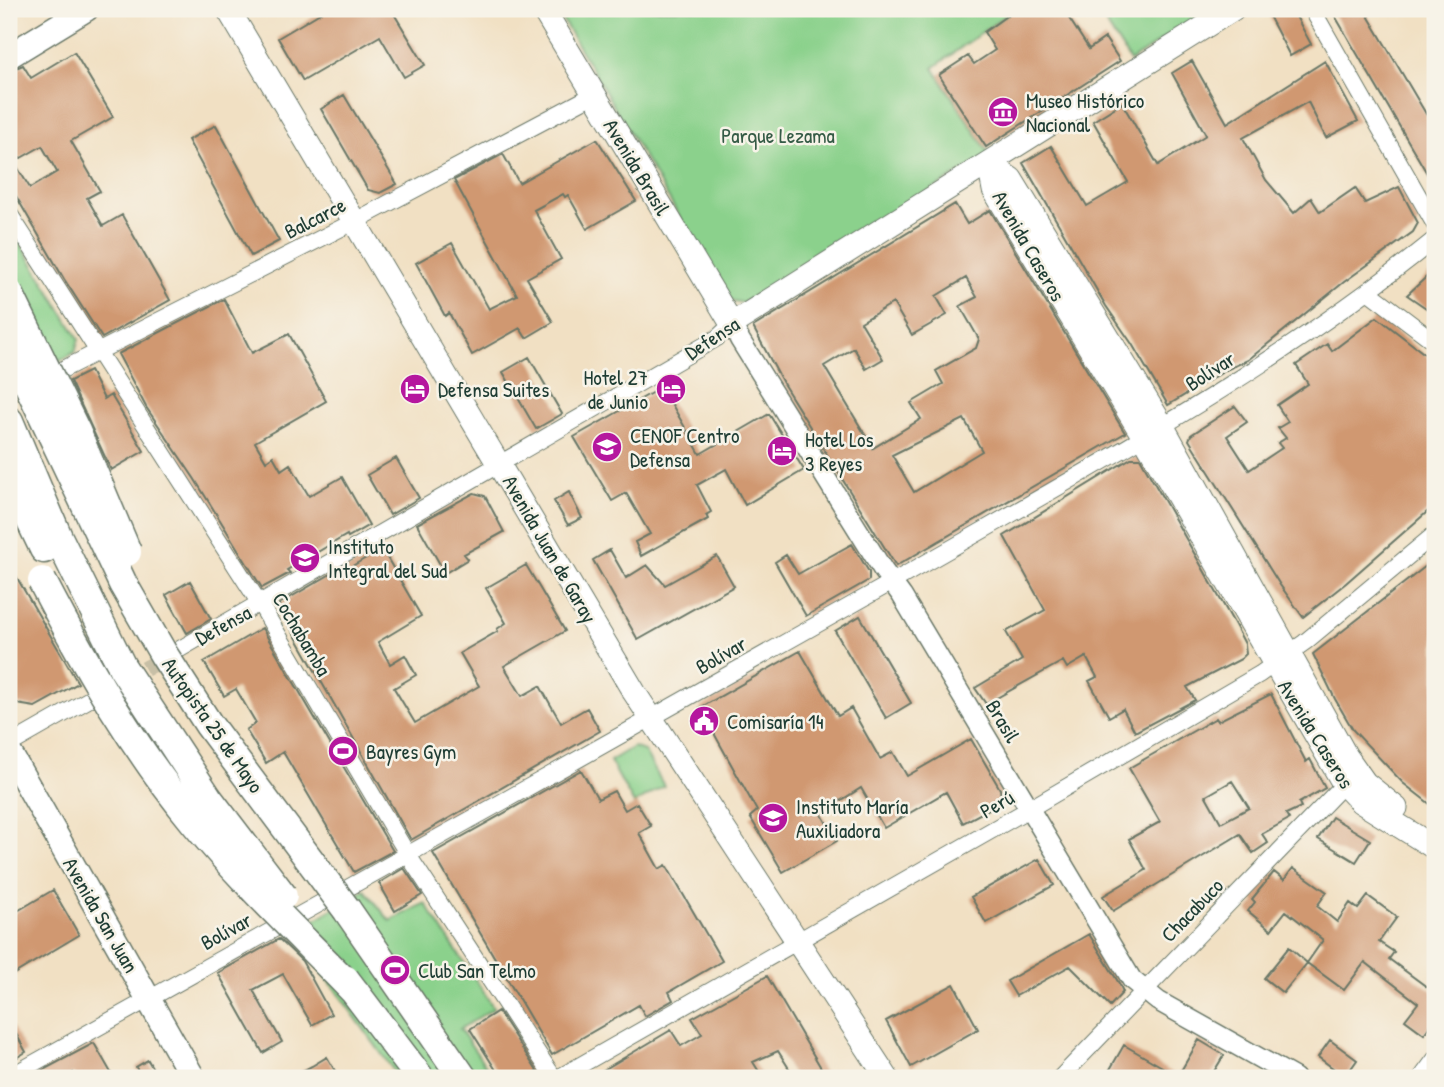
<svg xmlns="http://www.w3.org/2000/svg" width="1444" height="1087" font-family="'Patrick Hand',sans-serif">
	<rect width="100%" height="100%" fill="#f7f3e8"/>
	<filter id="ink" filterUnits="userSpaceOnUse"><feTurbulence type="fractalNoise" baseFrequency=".0143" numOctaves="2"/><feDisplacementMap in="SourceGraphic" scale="14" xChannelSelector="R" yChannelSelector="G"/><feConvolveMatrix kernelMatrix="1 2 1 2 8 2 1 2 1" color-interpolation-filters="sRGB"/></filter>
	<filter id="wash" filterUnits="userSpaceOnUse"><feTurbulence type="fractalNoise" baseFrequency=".00686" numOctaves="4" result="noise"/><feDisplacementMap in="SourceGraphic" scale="28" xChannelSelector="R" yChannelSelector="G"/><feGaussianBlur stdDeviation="1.57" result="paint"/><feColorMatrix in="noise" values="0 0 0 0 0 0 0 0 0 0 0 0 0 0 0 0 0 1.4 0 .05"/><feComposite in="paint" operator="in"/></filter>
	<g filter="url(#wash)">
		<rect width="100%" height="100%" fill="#f1e0c3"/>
		<path fill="#8bd18c" stroke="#558760" stroke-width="2" d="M556,9H1014L933,68L990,155L743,303L729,300Z
			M1097,9H1210L1130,61Z
			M9,225L79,339L75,352L53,365L9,280Z
			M633,747L644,751L664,786L634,804L610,761Z
			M365,890L390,921L425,903L494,1008L460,1029L494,1078H399L294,932Z"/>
		<g id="blocks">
			<path fill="#d09871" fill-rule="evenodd" d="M327,9H391L425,65L404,77L380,36L303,81L278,38Z
				M1016,9H1053L1057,14L1063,9L1089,49L1105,38L1120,61L986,147L939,75L968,56L974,64L995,50L984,32Z
				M1277,9H1292L1311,44L1290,56L1268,14Z
				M1331,9H1364L1435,129V187Z
				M74,52L113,117L71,141L100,191L87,198L103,226L122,215L170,300L102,338L64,279L9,184V71L23,65L31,78ZM42,146L57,172L30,188L14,162Z
				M1192,61L1227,123L1325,61L1358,121L1326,138L1308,102L1243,138L1266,180L1294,213L1311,198L1320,212L1355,188L1365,203L1399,187L1418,223L1413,232L1344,282L1248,360L1228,369L1168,405L1132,344L1106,306L1023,163L1051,146L1087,206L1128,182L1093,121L1122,103L1158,165L1206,135L1172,73Z
				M344,95L397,184L380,193L368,190L321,109Z
				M216,125L279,241L251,256L188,140Z
				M597,139L636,201L587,229L568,195L565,197L563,194L534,210L561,259L527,278L553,322L526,338L520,328L472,355L449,313L445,316L416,263L452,243L489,309L517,295L454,180L503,154L519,183Z
				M955,204L967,224L990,210L1125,433L896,566L784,385L753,327ZM966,278L977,297L960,306L979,339L976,348L936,371L943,384L911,403L921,419L873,448L824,366L854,348L866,369L883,359L861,322L893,303L912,335L947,315L936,296ZM964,419L982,451L914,492L892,455Z
				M1435,269V314L1407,295Z
				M224,299L252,353L289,334L326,401L255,442L266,461L273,456L281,470L290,464L309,496L342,477L369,525L348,537L347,535L297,564L287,570L290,573L262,588L194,478L146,407L118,354Z
				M1377,317L1435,362V505L1346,583L1303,617L1280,585L1189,440L1191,435L1235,406L1247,422L1227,436L1249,470L1282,448L1278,443L1286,438L1278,428L1288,422L1277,405L1308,384L1296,365L1327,344L1332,351Z
				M529,357L562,414L536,429L503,372Z
				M90,371L104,399L111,395L144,451L111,470L70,381Z
				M662,387L700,454L769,414L804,470L745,505L726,469L697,485L711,512L706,515L708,519L641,556L635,542L650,534L626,493L612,501L574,437Z
				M396,458L419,498L390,515L367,475Z
				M1131,458H1140L1235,625L1245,644L1246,654L1241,659L1187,687L1195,700L1135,732L1123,709L1109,717L1089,681L1097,677L1086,657L1067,668L1063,661L986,704L975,688L1022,660L1006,632L1045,610L1004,536Z
				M569,492L582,518L568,525L554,501Z
				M474,493L485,496L504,532L464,554L468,559L445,573L417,524Z
				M852,544L869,572V580L806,616L775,562L786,555L798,574Z
				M382,549L421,616L378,642L390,664L405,655L416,675L394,688L415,723L479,686L460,653L498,631L497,629L506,623L486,588L526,565L565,631L504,666L522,696L540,686L561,723L587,708L600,731L411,840L279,607V604L336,571L338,574Z
				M610,550L626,578L647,565L665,585L717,556L734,586L638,640L593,560Z
				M1435,559V808L1403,783L1353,730L1335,699L1313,654Z
				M9,564L78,683L35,707L17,704L9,690Z
				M190,581L211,619L187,633L166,595Z
				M860,616L911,703L886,718L835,631Z
				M262,628L393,851L354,872L283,752L266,763L246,730L256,723L236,689L224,696L204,662Z
				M800,651L838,716L851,708L880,759L893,752L907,776L971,739L1000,789L1001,798L993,807L963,823L946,792L884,828L861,788L821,813L837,841L783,872L750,817L757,811L700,708Z
				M1271,694L1306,762L1310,759L1325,788L1299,803L1301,807L1286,814L1289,819L1262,834L1268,843L1253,853L1240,834L1113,911L1103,896L1146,870L1129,839L1160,822L1129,768L1216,718L1218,721ZM1232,781L1249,808L1221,823L1206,796Z
				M581,770L598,799L614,791L625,810L637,803L651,826L639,833L659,869L666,865L722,961L669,992L673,1000L645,1016L639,1005L552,1055L433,853Z
				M1332,817L1370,840L1356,862L1318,839Z
				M1039,859L1054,885L986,923L971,897Z
				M404,868L422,895L395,911L379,883Z
				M1293,868L1327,892L1317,906L1337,922L1350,903L1358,909L1368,896L1397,917L1379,942L1394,952L1389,959L1435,993V1019L1424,1034L1405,1020L1418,1003L1365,962L1344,990L1307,963L1323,940L1286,911L1271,930L1248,911L1255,902L1252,899L1274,872L1284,880Z
				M53,890L79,935L9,977V916Z
				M1089,934L1120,985L1123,992L1110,1006L1070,966L1016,996L1007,981Z
				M279,939L302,961L331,1014L312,1025L283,974L253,990L282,1042L263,1053L218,973Z
				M1289,947L1307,963L1283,993L1264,978Z
				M767,976L827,1078H795L778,1051L753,1062L763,1078H590L671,1030L681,1046L702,1034L692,1018Z
				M954,984L978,1029L911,1067L886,1021Z
				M498,1011L537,1071L525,1078H501L470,1029Z
				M9,1021L26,1052L9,1062Z
				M1199,1040L1224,1055L1210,1078H1105L1124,1045L1178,1076Z
				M1330,1040L1357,1060L1345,1077L1318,1057Z
				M94,1043L114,1078H76L73,1073L65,1078H28Z
				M327,1057L339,1078H289L312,1066Z
				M148,1060L158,1078H141L136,1067Z"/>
		</g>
	</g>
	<g filter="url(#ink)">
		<use href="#blocks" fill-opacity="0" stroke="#687666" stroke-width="2"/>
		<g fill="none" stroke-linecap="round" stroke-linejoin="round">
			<path stroke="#c7bfa6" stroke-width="16" stroke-dasharray="16 8" stroke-linecap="butt" d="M9,396L35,383
				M124,681L171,654"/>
			<g stroke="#687666" stroke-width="18">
				<path id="minor" d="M1312,9L1435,225
					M9,213L260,604L408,855L554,1078
					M1369,292L1435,342
					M54,374L355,221L593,95
					M180,649L717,338L732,324
					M9,745L95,696
					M9,1077C299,914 591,754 880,589C1069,480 1265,377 1435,239
					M558,1078L1029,809L1260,674L1305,642L1435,534
					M1060,1078L1350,778
					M1421,1078L1435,1059"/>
			</g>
			<g stroke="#687666" stroke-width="22">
				<path id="tertiary" d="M732,324L740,340L883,570L902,596L1132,980L1158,1001L1295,1078"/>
			</g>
			<g stroke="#687666" stroke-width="25">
				<path id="secondary" d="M228,9L634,692L887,1078
					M543,9L732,324L1233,9
					M989,164L994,190L1144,437L1344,784L1361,802L1435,848
					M989,164L1011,179L1163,427L1346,756L1365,783L1396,808"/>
			</g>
			<g stroke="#687666" stroke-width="27">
				<path id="primary" d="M9,56L86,9
					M9,752L193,1078"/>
			</g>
			<g stroke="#687666" stroke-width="31">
				<path id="motorway" d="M9,421L58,537L122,667
					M9,476L44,549
					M347,910L463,1078"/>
			</g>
			<use href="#minor" stroke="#fff" stroke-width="16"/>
			<use href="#tertiary" stroke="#fff" stroke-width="19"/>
			<use href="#secondary" stroke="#fff" stroke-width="23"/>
			<use href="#primary" stroke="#fff" stroke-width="24"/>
			<use href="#motorway" stroke="#fff" stroke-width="28"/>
			<g stroke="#687666" stroke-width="31" stroke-linecap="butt">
				<path id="motorway-bridge" d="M9,293L76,431L127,552
					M9,344L123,584L164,655L209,725L347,910
					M42,581C86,666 134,749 195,823C244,883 302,937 356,993
					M122,667L208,798L283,896
					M345,979L420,1078"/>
			</g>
			<use href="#motorway-bridge" stroke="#fff" stroke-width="28"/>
		</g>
	</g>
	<defs>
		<g id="museum-disc" transform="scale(1.575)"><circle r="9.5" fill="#b5179e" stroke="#f7f3e8"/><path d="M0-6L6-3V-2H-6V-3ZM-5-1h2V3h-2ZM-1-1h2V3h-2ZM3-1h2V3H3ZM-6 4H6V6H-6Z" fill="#fff"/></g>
		<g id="hotel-disc" transform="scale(1.575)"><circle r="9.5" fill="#b5179e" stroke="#f7f3e8"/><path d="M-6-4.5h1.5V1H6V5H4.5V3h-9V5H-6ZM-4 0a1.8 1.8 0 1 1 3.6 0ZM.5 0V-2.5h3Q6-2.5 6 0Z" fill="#fff"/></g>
		<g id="school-disc" transform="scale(1.575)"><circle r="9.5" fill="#b5179e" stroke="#f7f3e8"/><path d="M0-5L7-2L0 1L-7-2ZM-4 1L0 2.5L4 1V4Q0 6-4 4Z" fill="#fff"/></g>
		<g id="civic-disc" transform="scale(1.575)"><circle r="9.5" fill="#b5179e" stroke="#f7f3e8"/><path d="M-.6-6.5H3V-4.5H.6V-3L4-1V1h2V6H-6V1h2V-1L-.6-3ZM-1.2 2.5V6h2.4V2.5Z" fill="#fff"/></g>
		<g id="stadium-disc" transform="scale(1.575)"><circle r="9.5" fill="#b5179e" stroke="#f7f3e8"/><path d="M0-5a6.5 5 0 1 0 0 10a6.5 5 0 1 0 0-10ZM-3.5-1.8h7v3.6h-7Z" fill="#fff"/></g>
	</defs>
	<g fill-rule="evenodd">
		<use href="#museum-disc" x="1003" y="112"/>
		<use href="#hotel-disc" x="415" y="389"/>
		<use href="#hotel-disc" x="671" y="389"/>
		<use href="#school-disc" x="607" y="447"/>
		<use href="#hotel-disc" x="782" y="451"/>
		<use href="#school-disc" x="305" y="558"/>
		<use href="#civic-disc" x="704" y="721"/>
		<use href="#stadium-disc" x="343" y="751"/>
		<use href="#school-disc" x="773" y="818"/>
		<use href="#stadium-disc" x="395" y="970"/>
	</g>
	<g text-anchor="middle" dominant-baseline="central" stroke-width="5" stroke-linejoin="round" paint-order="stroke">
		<g font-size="21" fill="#1f3d34" stroke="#f7f3e8" text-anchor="start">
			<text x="1026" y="100">Museo Histórico<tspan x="1026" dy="24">Nacional</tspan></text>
			<text x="648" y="377" text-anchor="end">Hotel 27<tspan x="648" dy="24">de Junio</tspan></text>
			<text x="438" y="389">Defensa Suites</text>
			<text x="630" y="435">CENOF Centro<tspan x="630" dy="24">Defensa</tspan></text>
			<text x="805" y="439">Hotel Los<tspan x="805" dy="24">3 Reyes</tspan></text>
			<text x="328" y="546">Instituto<tspan x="328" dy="24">Integral del Sud</tspan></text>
			<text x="727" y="721">Comisaría 14</text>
			<text x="366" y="751">Bayres Gym</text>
			<text x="796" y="806">Instituto María<tspan x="796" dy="24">Auxiliadora</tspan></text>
			<text x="418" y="970">Club San Telmo</text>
		</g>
		<g font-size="21" fill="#355b46" stroke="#f7f3e8">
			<text x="778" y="135">Parque Lezama</text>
		</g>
		<g font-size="21" fill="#1f3d34" stroke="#f7f3e8">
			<text transform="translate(637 167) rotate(59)">Avenida Brasil</text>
			<text transform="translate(315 218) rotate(-27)">Balcarce</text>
			<text transform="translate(1029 246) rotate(60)">Avenida Caseros</text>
			<text transform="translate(712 338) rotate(-33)">Defensa</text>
			<text transform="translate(1210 371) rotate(-33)">Bolívar</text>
			<text transform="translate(550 549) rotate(60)">Avenida Juan de Garay</text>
			<text transform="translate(223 625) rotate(-29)">Defensa</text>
			<text transform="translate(302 634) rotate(59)">Cochabamba</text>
			<text transform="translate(721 655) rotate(-30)">Bolívar</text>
			<text transform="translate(1003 721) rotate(59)">Brasil</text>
			<text transform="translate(213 725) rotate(55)">Autopista 25 de Mayo</text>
			<text transform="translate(1316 734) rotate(58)">Avenida Caseros</text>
			<text transform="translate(997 804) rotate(-30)">Perú</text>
			<text transform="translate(1192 910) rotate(-46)">Chacabuco</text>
			<text transform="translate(101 915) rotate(60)">Avenida San Juan</text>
			<text transform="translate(226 931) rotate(-29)">Bolívar</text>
		</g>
	</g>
	<rect width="1444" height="1087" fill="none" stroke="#f7f3e8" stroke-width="35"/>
</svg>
